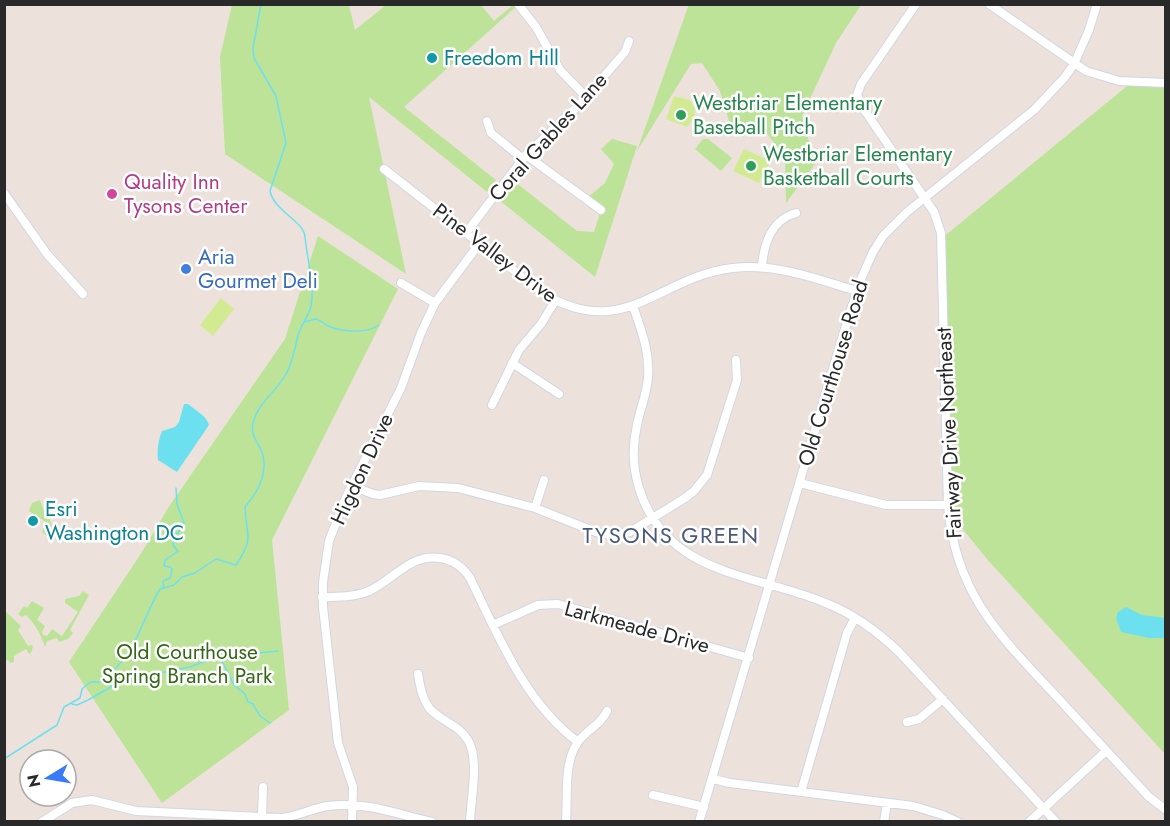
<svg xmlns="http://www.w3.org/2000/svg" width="1170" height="826" font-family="Jost,sans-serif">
	<rect width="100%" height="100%" fill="#ece2db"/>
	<path fill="#bce397" d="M689,4L861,5L836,43L802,116L815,164L786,203L785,157L761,126L730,124L720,91L702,63L691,64L637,151Z
		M232,5H349L355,30L386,5H481L494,21L513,5H518L404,107L496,180L487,192L369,97L406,274L225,154L220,57Z
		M1132,82L1165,83V754L987,559L948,511L941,239Z
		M612,139L637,146L595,277L499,200L514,181L577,231L594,232L601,210L587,198L605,183L614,164L601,149Z
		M703,139H708L732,158L721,171L695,149Z
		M318,236L398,289L272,540L289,710L162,803L69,662L142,552L168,508L285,339Z
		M40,500L45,514L48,515L53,528H55L58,534L51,539L42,532L46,522L29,511L32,503Z
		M83,591L89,595L70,630L73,633L68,639L59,642L57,638L47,641L45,647C41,635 35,623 26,615L22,617L18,614L24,606L27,608L32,601L44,608L37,620L45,626L42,632L43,635L47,636L52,629L62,636L78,612L65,603V599L79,596Z
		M5,611L21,626L18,630L28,646L32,645L33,647L31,653L29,654L26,649L14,656V662L10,663L8,660L5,661Z"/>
	<path fill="#d2eb92" d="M674,96L690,100C698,110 695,118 687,127L666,119Z
		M744,149L770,161L759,183L733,171Z
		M221,298L234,309L213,336L200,325Z"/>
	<path fill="#6de0ef" d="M184,404H188C195,410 207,416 209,425L177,472L158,460C157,451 158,440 162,431L175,427L179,422Z
		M1126,607L1142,615L1165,618V638H1149L1121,632L1116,618L1118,612Z"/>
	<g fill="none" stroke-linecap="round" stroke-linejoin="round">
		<path stroke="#6de0ef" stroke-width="1.5" d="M304,322L316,319C321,321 324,323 328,326C343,332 366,334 379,325
			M164,588L163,581L170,578L172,569L170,567L164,566L165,560L178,551L173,545L175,534L178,533L184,523L177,504L176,488
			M220,657L234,685L245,694L248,702L253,704L260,716L270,723
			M72,704L77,705L88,700L111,687L149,675L190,667L213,658L278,651
			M4,759L57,725L64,707L80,698L82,689L90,682H103C114,671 125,659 133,645C143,626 149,607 160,589L174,585L182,577L195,573L216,559L236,565C255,537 246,536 245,507C258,492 269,473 262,452C258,442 250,435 253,423C257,404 277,391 286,374C293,362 295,348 298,335C301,324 309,316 311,306C315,284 307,259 305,237C304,221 274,211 270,191L286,143L276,96L254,58L253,48L261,4"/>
		<g stroke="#d0d6e3" stroke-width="10">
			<path id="minor" d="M518,4L536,27L560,70L586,97
				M916,4L861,84L857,95L863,108L934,212L941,233L948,505C955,593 999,635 1056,696C1087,730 1118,763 1149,797L1166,810
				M989,4L1086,71L1119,81L1166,83
				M487,121L491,133L523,159
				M526,155L601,210
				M384,169L544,294C625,342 659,276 733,268C776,263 816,279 857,291
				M4,193L47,254L83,294
				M466,233L526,155L580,104L625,52L629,41
				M762,266C764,243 771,220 796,213
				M401,283L435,303
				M633,306C641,330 650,351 648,377C647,394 640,409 637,425C632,446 633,468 639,488C667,578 757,573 828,604C855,615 878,632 899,652L1056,822
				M512,363L559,394
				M492,405L519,350L541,324L555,301
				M800,483L886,505H948
				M352,486L373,494L380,495L419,486L458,488L535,508L596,532L611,535L630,532L685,498L694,491L707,475L737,380L736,360
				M535,508L544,480
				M322,597C339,597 354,597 369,591C393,580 411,553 440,558C453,560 463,567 470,578C498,635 525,703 578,742
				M493,625L538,605L558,604L749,658
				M418,674C420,686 422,699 430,709C442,722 460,725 469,742C479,762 471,799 470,822
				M907,722L919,719L943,699
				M713,779L730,783L913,806L943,815L958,822
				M801,792L847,633L855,618
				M653,795L704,807
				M262,816L263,787
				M42,822L72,803L92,800L136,811L282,818C298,816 311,809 327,806C366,801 396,814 432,822
				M352,822L353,787L338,743L323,607V582L329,541L346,497L401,388L421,333L435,303L479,244
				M566,822C568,797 563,763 578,742C586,730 601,725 607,711
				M699,822L844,332L861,279L873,252L883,236L907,212L1034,110L1065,77L1074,64L1089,30L1097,4
				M884,822L887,803
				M1029,822L1106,751"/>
		</g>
		<use href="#minor" stroke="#fff" stroke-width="8"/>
	</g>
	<g fill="#0f9aa8" stroke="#fff" stroke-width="2">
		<circle cx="432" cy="58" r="6"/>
		<circle cx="33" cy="521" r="6"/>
	</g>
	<g fill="#2e9e5b" stroke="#fff" stroke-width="2">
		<circle cx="681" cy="115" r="6"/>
		<circle cx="751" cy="166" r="6"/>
	</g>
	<circle fill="#d1479c" stroke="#fff" stroke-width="2" cx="112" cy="194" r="6"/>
	<circle fill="#3f7fe0" stroke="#fff" stroke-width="2" cx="186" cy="269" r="6"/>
	<g text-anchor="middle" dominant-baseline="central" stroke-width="5" stroke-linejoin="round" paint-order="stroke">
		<g font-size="21" fill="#0d838f" stroke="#fff" text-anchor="start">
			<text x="444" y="58">Freedom Hill</text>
			<text x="45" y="509">Esri<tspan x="45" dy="24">Washington DC</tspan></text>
		</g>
		<g font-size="21" fill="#27864d" stroke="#fff" text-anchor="start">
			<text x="693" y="103">Westbriar Elementary<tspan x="693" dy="24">Baseball Pitch</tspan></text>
			<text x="763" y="154">Westbriar Elementary<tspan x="763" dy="24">Basketball Courts</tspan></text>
		</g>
		<g font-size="21" fill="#292929" stroke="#fff">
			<text transform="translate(548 137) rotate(-48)">Coral Gables Lane</text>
			<text transform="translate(495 253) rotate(37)">Pine Valley Drive</text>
			<text transform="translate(833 373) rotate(-73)">Old Courthouse Road</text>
			<text transform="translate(949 433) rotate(-93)">Fairway Drive Northeast</text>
			<text transform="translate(362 469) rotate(-65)">Higdon Drive</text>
			<text transform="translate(637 627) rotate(15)">Larkmeade Drive</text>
		</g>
		<g font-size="21" fill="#b23c85" stroke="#fff" text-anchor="start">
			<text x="124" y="182">Quality Inn<tspan x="124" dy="24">Tysons Center</tspan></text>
		</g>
		<g font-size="21" fill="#366cbe" stroke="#fff" text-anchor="start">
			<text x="198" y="257">Aria<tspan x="198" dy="24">Gourmet Deli</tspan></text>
		</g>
		<g font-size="21" fill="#356719" stroke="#fff">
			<text x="187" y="652">Old Courthouse<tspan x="187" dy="24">Spring Branch Park</tspan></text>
		</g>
		<g font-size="22" letter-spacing="1.5" fill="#4a597a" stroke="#fff">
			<text x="671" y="535">TYSONS GREEN</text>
		</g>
	</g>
	<rect width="1170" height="826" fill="none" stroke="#292929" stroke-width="12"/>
	<g transform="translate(48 778) rotate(259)"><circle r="28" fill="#ffffff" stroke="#a9a9a9" stroke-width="1.5"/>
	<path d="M0-4.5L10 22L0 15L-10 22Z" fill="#397afb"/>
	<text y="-9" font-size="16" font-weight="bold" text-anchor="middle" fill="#292929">N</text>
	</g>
</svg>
